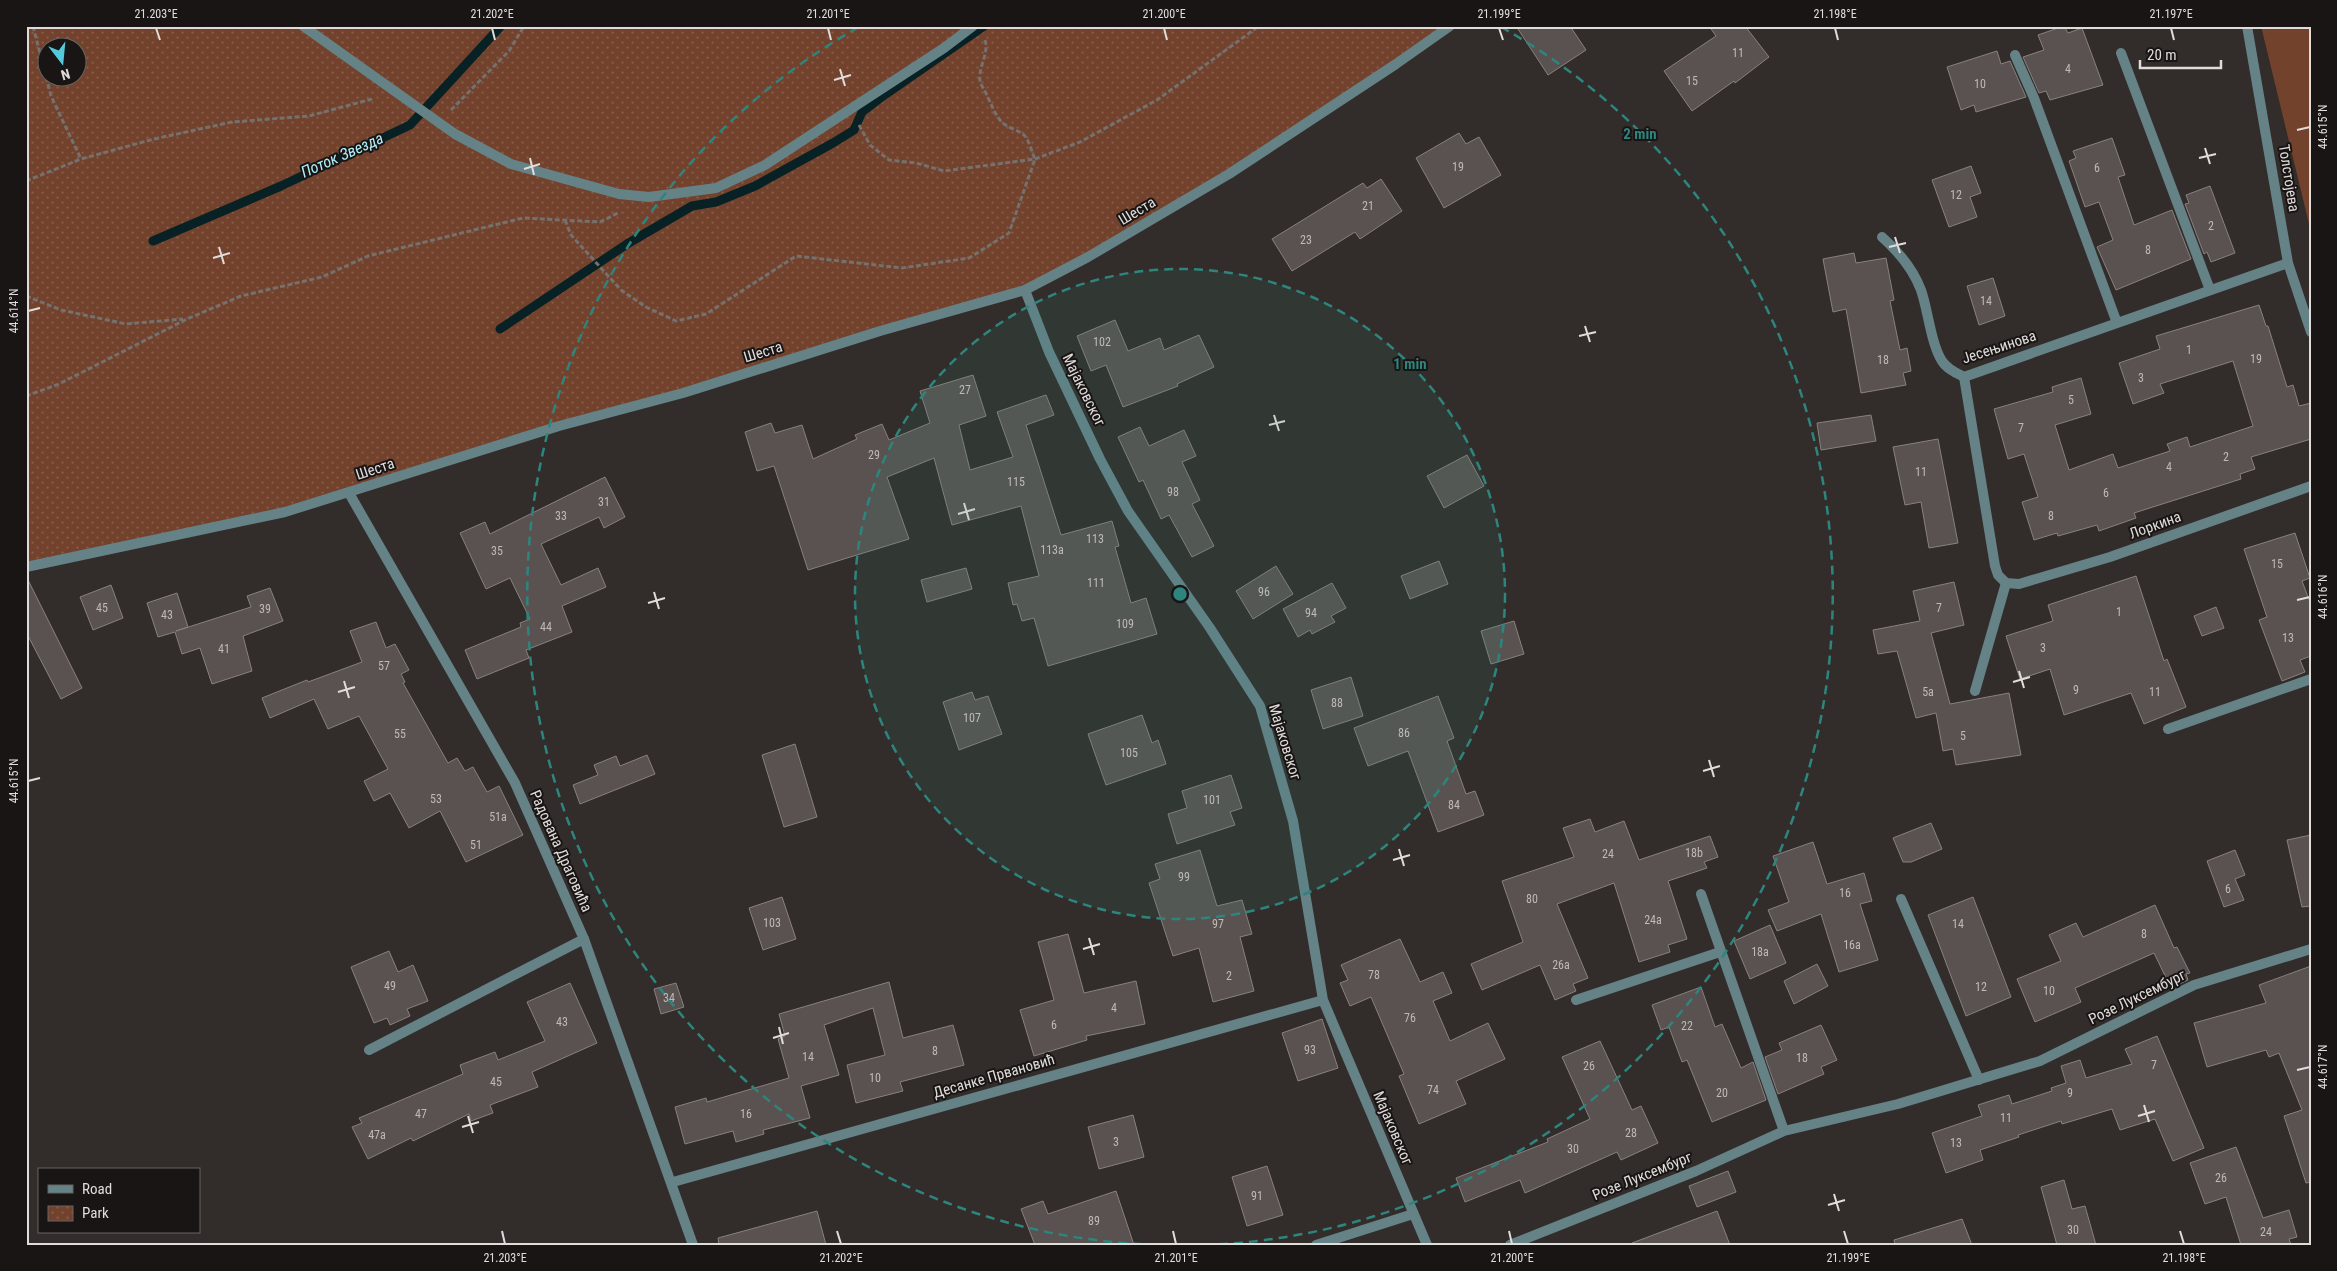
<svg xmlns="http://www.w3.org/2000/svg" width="2337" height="1271" font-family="'Roboto Condensed',sans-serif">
	<defs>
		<pattern id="park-dots" width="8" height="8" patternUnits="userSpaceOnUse" patternTransform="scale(1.25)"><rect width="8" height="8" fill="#72422d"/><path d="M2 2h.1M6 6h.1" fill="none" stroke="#865d4b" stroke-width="1.8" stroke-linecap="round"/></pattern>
	</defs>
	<rect width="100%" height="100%" fill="#322d2a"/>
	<path fill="#72422d" d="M2261,26H2311V232Z"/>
	<path fill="url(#park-dots)" fill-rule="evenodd" d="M26,26H1450L1229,174L1025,290L349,493L26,567ZM48,48H78V78H48Z"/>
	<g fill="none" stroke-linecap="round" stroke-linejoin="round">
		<path stroke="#082124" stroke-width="9" d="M153,241L281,186L410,125L501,26
			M500,329L627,244L692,206L716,202L755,186L833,143L854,130L862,112L883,96L984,26"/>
	</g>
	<path fill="#595250" stroke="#88817e" d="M1516,26H1570L1586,50L1548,75Z
		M1709,26H1745L1769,57L1735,83L1734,81L1692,111L1664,71L1716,36Z
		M2064,26L2068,33L2082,28L2103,85L2050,100L2046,91L2039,93L2023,57L2044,50L2038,35Z
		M1997,51L2001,64L2010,61L2026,97L1976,112L1974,105L1961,110L1947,67Z
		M1459,133L1466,144L1479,137L1501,175L1444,208L1416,158Z
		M2112,138L2125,175L2118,177L2134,225L2172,210L2191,259L2116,290L2097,247L2113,240L2099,202L2085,207L2069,161L2076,158L2073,151Z
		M1971,166L1981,193L1970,197L1977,217L1949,227L1932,180Z
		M1381,179L1402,211L1360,239L1355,232L1292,271L1272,239L1363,183L1367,188Z
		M2210,186L2235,253L2211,262L2207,252L2204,254L2185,204L2189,203L2186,195Z
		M1854,253L1856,263L1886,258L1894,300L1890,301L1900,350L1907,348L1911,371L1903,373L1906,385L1861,393L1846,309L1833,312L1823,259Z
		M1993,278L2005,316L1979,325L1967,286Z
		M2259,305L2266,326H2268L2287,387L2293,385L2299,406L2311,403V439L2251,457L2255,469L2240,474L2241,479L2134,513L2136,518L2099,531L2097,525L2058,536L2057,533L2034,540L2022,502L2038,497L2024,454L2008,459L1994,409L2053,392L2052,387L2081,378L2091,414L2055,425L2069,470L2113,454L2118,468L2170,451L2167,444L2187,437L2190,447L2253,426L2233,361L2160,384L2164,393L2133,404L2119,363L2160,349L2156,336Z
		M1115,320L1128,351L1160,338L1164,350L1199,335L1214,367L1177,384L1178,386L1123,407L1106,365L1091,371L1077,336Z
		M973,375L986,416L959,425L970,470L1013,457L997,412L1046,395L1054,415L1026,425L1061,535L1112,521L1119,546L1115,547L1131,603L1146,598L1157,634L1048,666L1034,618L1022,621L1017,604L1013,605L1008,583L1039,576L1021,506L952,525L934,458L887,477L909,539L808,570L774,466L757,471L745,432L771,423L775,433L802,425L813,459L857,439L855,435L882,424L889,440L930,423L920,391Z
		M1871,415L1876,441L1821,450L1817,423Z
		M1140,427L1149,446L1184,430L1196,456L1182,462L1200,500L1192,504L1214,546L1192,557L1169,515L1161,519L1143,480L1139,482L1118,437Z
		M1938,439L1958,543L1929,548L1921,502L1905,505L1893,447Z
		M1467,455L1484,486L1444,508L1427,476Z
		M605,477L625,517L604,528L599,517L541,544L561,585L598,568L606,587L562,606L572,632L526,650L529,658L477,679L465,650L521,627L520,623L530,619L510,578L486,589L460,533L485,522L490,534Z
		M2295,533L2310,578L2302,581L2311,605V656L2300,660L2305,672L2282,681L2259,620L2267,617L2244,549Z
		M1439,561L1448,584L1410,599L1401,576Z
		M1276,566L1293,594L1253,619L1236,591Z
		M966,568L972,589L927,602L921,580Z
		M26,576L82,688L61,699L26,632Z
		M2136,576L2164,661L2167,659L2186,707L2144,724L2131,693L2064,715L2050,669L2020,679L2006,636L2053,621L2048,605Z
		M1954,582L1964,625L1931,633L1950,704L2009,693L2021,755L1956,765L1953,749L1943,751L1936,713L1916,718L1897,651L1878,654L1873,630L1920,621L1913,591Z
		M1332,583L1346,608L1331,616L1335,622L1312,634L1310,630L1298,637L1283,609Z
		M111,585L123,618L93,630L80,597Z
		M270,588L283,621L243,636L252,671L212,684L200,648L182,654L175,632L158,637L147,603L177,593L188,627L176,631L251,607L247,596Z
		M2216,607L2224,628L2202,636L2194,616Z
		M1514,621L1524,654L1491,664L1481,631Z
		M376,622L386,648L395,644L409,670L401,674L405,682L403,683L448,763L457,758L465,771L473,767L487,792L499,786L523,835L466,862L440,811L409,828L390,793L374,801L364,781L388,769L359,716L328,729L314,699L270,718L262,698L307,680L308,682L362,662L350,631Z
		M1351,677L1363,716L1323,729L1311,690Z
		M972,692L975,700L988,696L1002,734L959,750L943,702Z
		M1438,696L1454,738L1447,741L1466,794L1475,791L1484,815L1438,832L1408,751L1368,766L1354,728Z
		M1142,715L1152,743L1158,740L1166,764L1106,785L1088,734Z
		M795,744L817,817L784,827L762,755Z
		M647,755L655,774L580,804L573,785L598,775L594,765L616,756L620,766Z
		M1231,775L1242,808L1230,812L1235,825L1177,844L1168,814L1187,808L1182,791Z
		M1590,819L1595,832L1624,821L1639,860L1710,836L1718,857L1704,862L1707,868L1668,881L1687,939L1668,945L1670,952L1639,962L1614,883L1557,904L1588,978L1573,984L1576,991L1555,1000L1540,965L1482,990L1471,964L1523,942L1502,881L1574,857L1563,828Z
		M1931,823L1942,849L1911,862H1903L1893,838Z
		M2311,835V906L2302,907L2287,840Z
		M1813,842L1827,884L1864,873L1872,901L1860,904L1878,960L1839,972L1821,914L1777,931L1768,910L1789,902L1773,856Z
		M1200,850L1217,906L1242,900L1252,934L1240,937L1254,991L1213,1002L1199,948L1173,956L1149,883L1160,879L1155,864Z
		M2235,850L2245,875L2235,879L2244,900L2224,907L2207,861Z
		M782,897L796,939L763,950L749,908Z
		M1973,897L2011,997L1966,1016L1928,915Z
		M2155,905L2174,948L2177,947L2190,973L2186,974L2188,980L2171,988L2154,953L2075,988L2081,1002L2035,1022L2017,979L2061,961L2049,935L2076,923L2083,937Z
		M1770,925L1786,963L1750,979L1734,941Z
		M1068,934L1084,993L1136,981L1145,1024L1086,1036L1087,1040L1034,1056L1020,1010L1054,1000L1038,942Z
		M1400,939L1420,982L1443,972L1452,993L1433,1001L1450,1041L1488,1023L1505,1059L1456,1081L1466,1104L1419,1124L1399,1076L1404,1074L1371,997L1350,1006L1340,983L1348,980L1341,965Z
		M389,951L398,972L413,965L428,1001L407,1009L410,1016L390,1025L387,1018L374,1023L351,967Z
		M1817,964L1828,986L1794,1004L1784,981Z
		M2311,966V1182L2306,1183L2284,1116L2302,1110L2279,1053L2269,1057L2266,1050L2207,1067L2194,1023L2266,1003L2259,985Z
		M889,982L903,1038L953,1025L964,1065L900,1082L903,1091L856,1103L847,1065L885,1055L873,1008L824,1025L839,1075L801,1086L810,1118L763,1130L764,1134L736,1142L733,1131L685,1144L675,1107L706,1098L707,1102L789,1078L778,1039L785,1036L779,1014Z
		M570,983L597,1043L532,1072L538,1087L490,1105L493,1113L471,1121L469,1114L413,1141L411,1138L368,1159L352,1127L362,1123L359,1118L463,1074L460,1065L495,1052L498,1060L545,1041L527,1002Z
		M676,983L684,1007L661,1014L654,989Z
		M1701,987L1715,1027L1722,1024L1741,1068L1753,1062L1766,1100L1712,1122L1687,1060L1682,1062L1669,1027L1661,1030L1652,1005Z
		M1322,1019L1338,1068L1298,1081L1282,1033Z
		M1821,1025L1837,1060L1821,1067L1824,1074L1778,1094L1765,1057L1782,1050L1779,1043Z
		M2157,1036L2204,1148L2173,1161L2155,1119L2120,1130L2112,1109L2062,1124L2061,1121L2018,1135L2019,1137L1980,1150L1983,1160L1946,1173L1932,1133L1982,1116L1978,1105L2009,1095L2012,1104L2052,1091L2051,1088L2066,1083L2061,1066L2080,1060L2086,1078L2132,1064L2125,1049Z
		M1600,1041L1632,1110L1641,1106L1658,1143L1621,1160L1617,1152L1525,1193L1520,1180L1465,1202L1456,1178L1548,1142L1547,1139L1590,1119L1562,1057Z
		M1133,1115L1144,1157L1099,1169L1088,1127Z
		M2236,1147L2263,1218L2289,1210L2297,1237L2289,1239L2291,1245H2241L2226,1197L2205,1204L2190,1163Z
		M1267,1166L1283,1215L1247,1226L1232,1177Z
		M1728,1171L1736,1192L1697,1207L1689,1186Z
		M2064,1180L2072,1209L2085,1206L2096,1245H2057L2041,1187Z
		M1116,1191L1134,1245H1035L1021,1209L1043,1201L1048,1214Z
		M817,1211L826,1245H719L718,1238Z
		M1717,1211L1730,1245H1632V1243Z
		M1962,1219L1972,1245H1895L1894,1240Z"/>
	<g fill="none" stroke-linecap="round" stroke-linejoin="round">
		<path stroke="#75716e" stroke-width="3" stroke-dasharray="5 2.5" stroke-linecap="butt" d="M33,26L51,96L81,159
			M451,110L509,51L524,26
			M859,125L870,145L889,160L916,163L944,171L1035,159L1080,142L1157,100L1259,26
			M26,181L81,159L154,139L232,122L309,116L372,99
			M565,220L571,235L621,290L646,307L676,321L706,314L796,256L902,268L969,258L1009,233L1035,159C1032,153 1029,140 1024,135C1017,129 1006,128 1000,120C992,110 989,97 982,86C974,73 990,55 985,40
			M26,296L61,310L126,324L183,319
			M26,396L59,384L187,319L241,296L322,277L368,256L523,218L600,222L618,213"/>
		<path stroke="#658287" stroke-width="10" d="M303,26L455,134L511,164L619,194L649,197L716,188L765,165L944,48L973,26
			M1975,691L2006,583
			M369,1050L584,939
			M1316,1245L1413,1214"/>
		<path stroke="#658287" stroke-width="10" d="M2247,26L2288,263L2311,332
			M2121,53L2210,290
			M2015,55L2034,98L2117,323
			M1882,237C1899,252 1913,269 1921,290C1928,310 1931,344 1942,361C1947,369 1956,373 1964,377L2288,263
			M1025,290L1049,352L1100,459L1128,511L1210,628L1260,706L1293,821L1323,1000L1427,1245
			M1964,377L1995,566L1998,575L2006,583L2019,584L2110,557L2311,486
			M349,493L515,783L584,939L693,1245
			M26,567L285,512L559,426L683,393L880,331L1025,290L1088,257L1229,174L1396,64L1450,26
			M2168,729L2311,679
			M1701,894L1784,1131
			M1901,899L1979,1080
			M1576,1000L1720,952
			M673,1182L1323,1000
			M1510,1245L1696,1171L1784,1131L1898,1104L2040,1061L2194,985L2311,949"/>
	</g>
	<path fill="none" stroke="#e0dcda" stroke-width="2" d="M156,28L160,40M492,28L495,40M828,28L831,40M1164,28L1167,40M1499,28L1503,40M1835,28L1838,40M2171,28L2174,40M840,69L845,86M834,80L851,75M2297,130L2310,127M2205,148L2210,164M530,158L534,175M2199,158L2216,154M524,169L540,164M1895,237L1900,253M219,247L224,264M1889,247L1906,243M213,258L230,253M28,311L40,308M1585,326L1590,342M1579,336L1596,332M1274,415L1279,431M1269,425L1285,421M964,503L969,520M958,514L975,509M654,592L659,609M2297,600L2310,597M648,603L665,598M2019,671L2024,688M344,681L349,698M2013,682L2030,677M338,692L355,687M1709,760L1714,777M1703,771L1720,766M28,781L40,778M1399,849L1404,866M1393,860L1410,855M1089,938L1094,955M1083,949L1100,944M779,1027L783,1044M773,1038L789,1033M2297,1070L2310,1067M2144,1105L2149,1122M468,1116L473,1133M2138,1116L2155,1111M462,1127L479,1122M1834,1194L1839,1211M1828,1205L1845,1200M502,1231L505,1244M837,1231L841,1244M1173,1231L1176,1244M1509,1231L1512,1244M1844,1231L1848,1244M2180,1231L2184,1244"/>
	<circle cx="1180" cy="594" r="325" fill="#2e857e" fill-opacity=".12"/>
	<g fill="none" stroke="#2e857e" stroke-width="2.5" stroke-dasharray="9 6">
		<circle cx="1180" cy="594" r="325"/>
		<path d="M1157 1245A651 651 0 0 1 859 27M1501 27A651 651 0 0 1 1203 1245"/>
	</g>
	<g text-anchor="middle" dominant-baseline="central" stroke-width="4" stroke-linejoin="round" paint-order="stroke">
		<g font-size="12" fill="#bebab8">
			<text x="1738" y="53">11</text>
			<text x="2068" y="69">4</text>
			<text x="1692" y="81">15</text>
			<text x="1980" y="84">10</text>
			<text x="1458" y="167">19</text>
			<text x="2097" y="168">6</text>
			<text x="1956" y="195">12</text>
			<text x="1368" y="206">21</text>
			<text x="2211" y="226">2</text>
			<text x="1306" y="240">23</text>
			<text x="2148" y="250">8</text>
			<text x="1986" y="301">14</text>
			<text x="1102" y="342">102</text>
			<text x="2189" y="350">1</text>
			<text x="2256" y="359">19</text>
			<text x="1883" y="360">18</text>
			<text x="2141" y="378">3</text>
			<text x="965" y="390">27</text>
			<text x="2071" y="400">5</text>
			<text x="2021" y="428">7</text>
			<text x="874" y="455">29</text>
			<text x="2226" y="457">2</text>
			<text x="2169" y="467">4</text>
			<text x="1921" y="472">11</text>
			<text x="1016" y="482">115</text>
			<text x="1173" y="492">98</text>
			<text x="2106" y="493">6</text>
			<text x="604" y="502">31</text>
			<text x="561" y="516">33</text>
			<text x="2051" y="516">8</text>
			<text x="1095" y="539">113</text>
			<text x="1052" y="550">113a</text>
			<text x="497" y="551">35</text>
			<text x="2277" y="564">15</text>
			<text x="1096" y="583">111</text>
			<text x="1264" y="592">96</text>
			<text x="102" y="608">45</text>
			<text x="1939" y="608">7</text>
			<text x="265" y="609">39</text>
			<text x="2119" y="612">1</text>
			<text x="1311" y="613">94</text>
			<text x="167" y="615">43</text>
			<text x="1125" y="624">109</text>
			<text x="546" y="627">44</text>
			<text x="2288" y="638">13</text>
			<text x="2043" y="648">3</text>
			<text x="224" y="649">41</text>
			<text x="384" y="666">57</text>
			<text x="2076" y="690">9</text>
			<text x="1928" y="692">5a</text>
			<text x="2155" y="692">11</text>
			<text x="1337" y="703">88</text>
			<text x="972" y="718">107</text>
			<text x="1404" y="733">86</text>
			<text x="400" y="734">55</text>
			<text x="1963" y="736">5</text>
			<text x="1129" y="753">105</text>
			<text x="436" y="799">53</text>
			<text x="1212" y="800">101</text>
			<text x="1454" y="805">84</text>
			<text x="498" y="817">51a</text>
			<text x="476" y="845">51</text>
			<text x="1694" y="853">18b</text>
			<text x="1608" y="854">24</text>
			<text x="1184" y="877">99</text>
			<text x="2228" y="889">6</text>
			<text x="1845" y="893">16</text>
			<text x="1532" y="899">80</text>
			<text x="1653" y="920">24a</text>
			<text x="772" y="923">103</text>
			<text x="1218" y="924">97</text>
			<text x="1958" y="924">14</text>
			<text x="2144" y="934">8</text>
			<text x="1852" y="945">16a</text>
			<text x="1760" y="952">18a</text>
			<text x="1561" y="965">26a</text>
			<text x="1374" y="975">78</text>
			<text x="1229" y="976">2</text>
			<text x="390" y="986">49</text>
			<text x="1981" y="987">12</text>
			<text x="2049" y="991">10</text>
			<text x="669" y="998">34</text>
			<text x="1114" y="1008">4</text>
			<text x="1410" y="1018">76</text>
			<text x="562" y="1022">43</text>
			<text x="1054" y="1025">6</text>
			<text x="1687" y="1026">22</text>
			<text x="1310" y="1050">93</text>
			<text x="935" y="1051">8</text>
			<text x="808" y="1057">14</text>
			<text x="1802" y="1058">18</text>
			<text x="2154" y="1065">7</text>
			<text x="1589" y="1066">26</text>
			<text x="875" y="1078">10</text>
			<text x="496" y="1082">45</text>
			<text x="1433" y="1090">74</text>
			<text x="1722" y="1093">20</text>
			<text x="2070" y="1093">9</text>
			<text x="421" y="1114">47</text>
			<text x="746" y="1114">16</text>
			<text x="2006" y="1118">11</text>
			<text x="1631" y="1133">28</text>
			<text x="377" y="1135">47a</text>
			<text x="1116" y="1142">3</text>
			<text x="1956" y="1143">13</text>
			<text x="1573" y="1149">30</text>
			<text x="2221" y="1178">26</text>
			<text x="1257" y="1196">91</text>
			<text x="1094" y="1221">89</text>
			<text x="2073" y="1230">30</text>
			<text x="2266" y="1232">24</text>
		</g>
		<g font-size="15" fill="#e0dcda" stroke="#181514">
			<text transform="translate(2289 178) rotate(81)">Толстојева</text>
			<text transform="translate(1137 211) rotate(-31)">Шеста</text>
			<text transform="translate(1999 347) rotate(-18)">Јесењинова</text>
			<text transform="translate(763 352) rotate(-17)">Шеста</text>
			<text transform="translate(1084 390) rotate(64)">Мајаковског</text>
			<text transform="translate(375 469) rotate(-18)">Шеста</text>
			<text transform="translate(2155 525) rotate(-20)">Лоркина</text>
			<text transform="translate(1285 742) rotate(73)">Мајаковског</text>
			<text transform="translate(561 851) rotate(66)">Радована Драговића</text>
			<text transform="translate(2137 997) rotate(-26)">Розе Луксембург</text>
			<text transform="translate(994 1076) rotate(-16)">Десанке Првановић</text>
			<text transform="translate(1393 1128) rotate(67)">Мајаковског</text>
			<text transform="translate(1642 1176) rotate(-22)">Розе Луксембург</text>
		</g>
		<g font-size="16" font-style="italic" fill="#b2f0fa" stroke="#181514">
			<text transform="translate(342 155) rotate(-24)">Поток Звезда</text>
		</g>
	</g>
	<circle cx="1180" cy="594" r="8" fill="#2e857e" stroke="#181514" stroke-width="2.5"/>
	<g font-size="15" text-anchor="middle" font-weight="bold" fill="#2e857e" stroke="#181514" stroke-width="4" stroke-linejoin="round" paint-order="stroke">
		<text x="1640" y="139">2 min</text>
		<text x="1410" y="369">1 min</text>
	</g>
	<rect width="2337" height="1271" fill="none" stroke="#181514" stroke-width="55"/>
	<rect x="38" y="1168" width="162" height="65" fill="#181514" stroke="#686563"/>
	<rect x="48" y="1185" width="25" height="8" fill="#658287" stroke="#686563"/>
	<text x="82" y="1194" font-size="15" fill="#e0dcda">Road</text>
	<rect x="48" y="1206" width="25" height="15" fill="url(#park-dots)" stroke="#686563"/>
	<text x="82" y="1218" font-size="15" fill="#e0dcda">Park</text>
	<g transform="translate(62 62) rotate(164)"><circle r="24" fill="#181514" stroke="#686563"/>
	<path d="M0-4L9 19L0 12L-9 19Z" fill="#53cadc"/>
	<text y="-8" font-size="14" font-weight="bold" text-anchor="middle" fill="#e0dcda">N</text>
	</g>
	<path d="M2140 60v8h81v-8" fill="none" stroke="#e0dcda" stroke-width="2.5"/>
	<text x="2147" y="60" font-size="15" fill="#e0dcda" stroke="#181514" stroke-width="4" paint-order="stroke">20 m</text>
	<rect x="28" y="28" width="2282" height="1216" fill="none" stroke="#e0dcda" stroke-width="2"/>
	<g font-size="12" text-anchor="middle" fill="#e0dcda">
		<text x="156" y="18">21.203°E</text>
		<text x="492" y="18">21.202°E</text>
		<text x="828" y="18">21.201°E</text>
		<text x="1164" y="18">21.200°E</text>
		<text x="1499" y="18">21.199°E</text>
		<text x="1835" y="18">21.198°E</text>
		<text x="2171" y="18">21.197°E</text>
		<text transform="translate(2323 127) rotate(-90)" y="4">44.615°N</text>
		<text transform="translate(14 311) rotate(-90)" y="4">44.614°N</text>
		<text transform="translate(2323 597) rotate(-90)" y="4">44.616°N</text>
		<text transform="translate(14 781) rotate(-90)" y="4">44.615°N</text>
		<text transform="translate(2323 1067) rotate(-90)" y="4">44.617°N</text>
		<text x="505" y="1262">21.203°E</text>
		<text x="841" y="1262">21.202°E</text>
		<text x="1176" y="1262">21.201°E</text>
		<text x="1512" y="1262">21.200°E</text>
		<text x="1848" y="1262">21.199°E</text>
		<text x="2184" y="1262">21.198°E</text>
	</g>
</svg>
